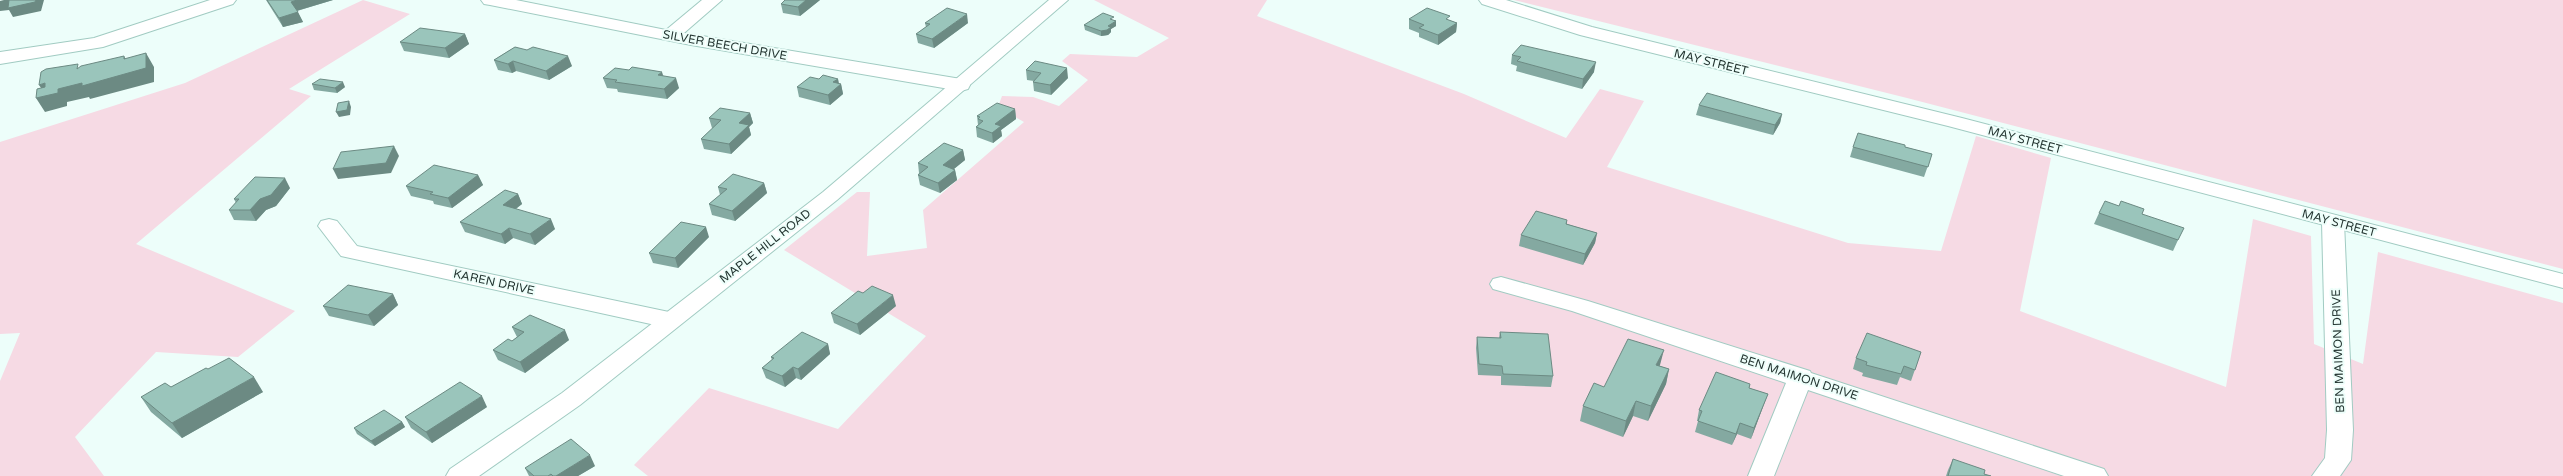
<svg xmlns="http://www.w3.org/2000/svg" width="2563" height="476" font-family="'Varela Round',sans-serif">
<style>
.green{fill:#f6dae4}
.lines{fill:none;stroke-linecap:round;stroke-linejoin:round}
.minor-casing{stroke:#a1cbc2;stroke-width:2}
.tertiary-casing{stroke:#a1cbc2;stroke-width:2}
.minor{fill:#fff;fill-rule:evenodd}
.tertiary{fill:#fff;fill-rule:evenodd}
.wall{fill:#84a9a1}
.shaded-wall{fill:#6c8a83}
.building{fill:#9ac5bb;stroke:#6c8a83}
.labels{text-anchor:middle;dominant-baseline:central;stroke-width:4;stroke-linejoin:round;paint-order:stroke}
.street-label{font-size:12px;fill:#253632;stroke:#edfefa}
</style>
<rect width="100%" height="100%" fill="#edfefa"/>
<!-- green -->
<g class="green">
<polygon points="363,0 410,14 289,89 311,96 136,244 295,311 238,357 156,352 75,437 104,476 0,476 0,381 20,333 0,334 0,142 185,83"/>
<polygon points="1094,0 1267,0 1257,16 1464,94 1566,138 1600,89 1644,101 1607,167 1848,243 1941,251 1976,136 2051,158 2020,311 2226,387 2253,219 2311,236 2314,344 2363,364 2378,252 2563,303 2563,476 648,476 634,465 709,388 838,429 926,336 784,250 857,192 870,192 867,256 927,248 923,210 1024,122 998,107 1002,96 1033,97 1059,106 1088,80 1062,61 1070,54 1137,57 1169,38"/>
<polygon points="1514,0 2563,0 2563,269 1907,98"/>
</g>
<g class="lines">
<!-- minor casing -->
<g class="minor-casing">
<g id="minor">
<polygon points="210,0 236,0 233,4 103,47 0,64 0,52 94,38"/>
<polygon points="481,0 516,0 666,30 702,0 722,0 684,33 961,79 968,81 970,85 968,89 961,91 691,45 490,5 484,4"/>
<polygon points="2333,215 2341,217 2344,222 2353,430 2351,460 2340,476 2312,476 2325,458 2327,430 2322,222 2325,217"/>
<polygon points="329,219 337,221 357,246 669,312 677,314 681,320 677,326 669,328 341,256 318,226 321,221"/>
<polygon points="1501,277 1588,301 1810,371 1811,373 2104,469 2108,476 2064,476 1808,390 1774,476 1748,476 1786,383 1572,311 1493,289 1490,284 1493,279"/>
</g>
</g>
<!-- tertiary casing -->
<g class="tertiary-casing">
<g id="tertiary">
<polygon points="1049,0 1068,0 837,200 580,405 479,476 446,476 450,469 562,393 823,192"/>
<polygon points="1479,0 1506,0 1592,27 1962,118 2563,274 2563,288 1948,126 1580,35 1482,4"/>
</g>
</g>
<!-- minor -->
<use href="#minor" class="minor"/>
<!-- tertiary -->
<use href="#tertiary" class="tertiary"/>
</g>
<!-- wall -->
<g class="wall">
<polygon points="266,0 333,0 297,11 303,22 283,27"/>
<polygon points="820,0 800,16 783,13 781,4"/>
<polygon points="1409,19 1449,20 1457,23 1456,32 1438,45 1419,37 1419,33 1409,29"/>
<polygon points="1114,20 1116,21 1116,26 1111,29 1111,32 1108,35 1101,36 1085,30 1084,25"/>
<polygon points="925,23 968,23 934,48 918,43 916,34 926,27"/>
<polygon points="465,34 469,44 449,58 404,51 400,42"/>
<polygon points="515,47 572,66 549,80 516,71 512,73 498,70 494,60"/>
<polygon points="1512,55 1594,72 1582,89 1516,71 1517,66 1511,64"/>
<polygon points="629,70 664,76 679,88 667,99 618,92 617,89 607,88 603,78"/>
<polygon points="1026,70 1068,78 1051,95 1034,91 1033,82 1034,81 1027,80"/>
<polygon points="819,79 838,79 839,84 841,84 843,94 830,105 799,97 797,87"/>
<polygon points="312,84 345,87 337,93 314,90"/>
<polygon points="1699,105 1782,114 1780,123 1773,135 1696,115"/>
<polygon points="1015,109 1016,119 1001,130 1002,136 993,143 977,137 976,127 978,125 977,116"/>
<polygon points="750,113 753,123 749,127 751,135 731,154 704,149 701,139 713,128 712,128 709,118"/>
<polygon points="1853,147 1905,147 1932,154 1924,177 1850,157"/>
<polygon points="963,150 965,160 954,169 955,170 957,180 940,193 920,185 918,175 919,173 918,163"/>
<polygon points="478,175 483,185 452,208 434,204 433,201 411,196 406,186"/>
<polygon points="764,183 767,193 735,221 712,215 709,204 720,195 718,187"/>
<polygon points="290,188 276,206 266,210 256,221 234,220 229,210 236,203 234,199"/>
<polygon points="518,194 522,204 516,209 555,229 535,245 513,238 505,244 465,232 460,222"/>
<polygon points="2099,213 2142,214 2178,240 2173,251 2094,224"/>
<polygon points="1567,220 1567,224 1597,233 1595,243 1583,265 1519,246 1521,235"/>
<polygon points="709,237 678,268 653,263 649,253"/>
<polygon points="393,294 398,305 374,326 329,316 323,306"/>
<polygon points="896,306 860,335 834,323 831,313"/>
<polygon points="512,327 569,340 525,373 498,360 493,350 512,341 517,337"/>
<polygon points="1500,332 1553,376 1551,387 1501,385 1501,376 1478,375 1476,348 1477,337 1499,338"/>
<polygon points="828,344 830,354 801,380 796,378 785,387 766,378 762,368 772,360 771,357"/>
<polygon points="1921,352 1911,381 1900,377 1897,385 1862,376 1863,373 1853,369 1856,358"/>
<polygon points="1660,366 1669,369 1666,384 1648,421 1633,416 1623,437 1580,421 1583,406 1604,387"/>
<polygon points="208,369 263,392 182,438 151,412 141,397 171,387"/>
<polygon points="1750,384 1749,388 1768,394 1764,404 1751,439 1737,434 1732,445 1695,432 1698,421 1697,421 1699,410"/>
<polygon points="487,407 432,443 411,428 405,417"/>
<polygon points="402,422 405,427 375,446 357,434 354,428"/>
<polygon points="1953,459 1984,474 1991,476 1946,476 1948,470"/>
<polygon points="595,466 578,476 529,476 525,468"/>
</g>
<!-- shaded-wall -->
<g class="shaded-wall">
<polygon points="4,0 44,0 41,11 13,17 9,10 0,11 0,1"/>
<polygon points="297,0 333,0 296,11 291,2"/>
<polygon points="806,0 820,0 800,16 798,7"/>
<polygon points="298,12 303,22 283,27 279,18"/>
<polygon points="967,14 968,23 934,48 932,39"/>
<polygon points="1116,21 1116,26 1111,29 1111,32 1108,35 1101,36 1101,31"/>
<polygon points="1457,23 1456,32 1438,45 1438,35"/>
<polygon points="465,34 469,44 449,58 445,48"/>
<polygon points="146,53 154,67 154,82 90,99 89,97 67,102 67,106 45,112 36,98 46,95 39,85 45,83 58,89 124,59 124,56 131,69"/>
<polygon points="568,56 572,66 549,80 546,71"/>
<polygon points="513,61 516,71 512,73 508,64"/>
<polygon points="1596,62 1594,72 1582,89 1583,79"/>
<polygon points="1067,68 1068,78 1051,95 1050,85"/>
<polygon points="662,72 665,81 658,75"/>
<polygon points="676,78 679,88 667,99 664,89"/>
<polygon points="838,79 839,86 841,84 843,94 830,105 828,95 833,82"/>
<polygon points="343,82 345,87 337,93 335,88"/>
<polygon points="349,101 351,107 350,115 339,117 336,112"/>
<polygon points="1015,109 1016,119 1001,130 1002,136 993,143 992,133 995,124"/>
<polygon points="750,113 753,123 749,127 751,135 731,154 729,144 739,123"/>
<polygon points="1782,114 1780,123 1773,135 1775,125"/>
<polygon points="394,146 399,156 391,173 338,179 333,169"/>
<polygon points="963,150 965,160 945,176 943,165"/>
<polygon points="955,170 957,180 940,193 938,183"/>
<polygon points="478,175 483,185 452,208 448,198"/>
<polygon points="285,178 290,188 276,206 266,210 256,221 250,210 260,199"/>
<polygon points="764,183 767,193 735,221 732,211"/>
<polygon points="518,194 522,204 507,215 503,205"/>
<polygon points="551,219 555,229 535,245 530,234"/>
<polygon points="706,227 709,237 678,268 675,258"/>
<polygon points="509,228 513,238 505,244 501,234"/>
<polygon points="1597,233 1595,243 1583,265 1585,254"/>
<polygon points="393,294 398,305 374,326 368,315"/>
<polygon points="893,295 896,306 860,335 857,324"/>
<polygon points="565,330 569,340 525,373 520,362"/>
<polygon points="828,344 830,354 801,380 798,369"/>
<polygon points="1664,350 1660,365 1653,380 1656,365"/>
<polygon points="793,367 796,378 785,387 782,376"/>
<polygon points="1669,369 1666,384 1648,421 1651,406"/>
<polygon points="254,377 263,392 182,438 172,423"/>
<polygon points="1768,394 1764,404 1751,439 1754,428"/>
<polygon points="482,396 487,407 432,443 426,432"/>
<polygon points="1636,401 1633,416 1623,437 1626,421"/>
<polygon points="402,422 405,427 375,446 371,441"/>
<polygon points="1740,423 1737,434 1732,445"/>
<polygon points="590,455 595,466 578,476 556,476"/>
</g>
<!-- building -->
<g class="building">
<polygon points="9,0 36,0 35,2 8,8"/>
<polygon points="267,0 297,0 291,2 298,12 279,18"/>
<polygon points="785,0 806,0 798,7 781,4"/>
<polygon points="947,8 967,14 932,39 916,34 930,24 925,23"/>
<polygon points="1427,8 1450,16 1446,19 1457,23 1438,35 1419,28 1424,25 1409,19"/>
<polygon points="1103,13 1114,17 1110,19 1116,21 1108,26 1111,27 1107,30 1101,31 1084,25"/>
<polygon points="420,28 465,34 445,48 400,42"/>
<polygon points="1521,45 1596,62 1583,79 1517,61 1521,57 1512,55"/>
<polygon points="515,47 527,50 533,47 568,56 546,71 513,61 508,64 494,60"/>
<polygon points="146,53 146,68 82,86 82,83 58,89 58,93 36,98 37,89 45,87 45,83 39,85 41,72 46,69 78,64 77,69 81,66 124,56 124,59"/>
<polygon points="1035,61 1067,68 1050,85 1033,82 1041,73 1026,70"/>
<polygon points="632,67 662,72 658,75 676,78 664,89 615,82 617,80 603,78 615,68 629,70"/>
<polygon points="823,75 838,79 833,82 841,84 828,95 797,87 810,77 819,79"/>
<polygon points="320,79 343,82 335,88 312,84"/>
<polygon points="1707,93 1782,114 1775,125 1699,105"/>
<polygon points="349,101 347,110 336,112 338,103"/>
<polygon points="997,103 1015,109 995,124 1001,126 992,133 976,127 983,121 978,119 980,117 977,116"/>
<polygon points="720,108 750,113 739,123 749,125 729,144 701,139 721,120 709,118"/>
<polygon points="1858,133 1905,145 1905,147 1932,154 1928,167 1853,147"/>
<polygon points="944,143 963,150 943,165 955,170 938,183 918,175 928,167 918,163"/>
<polygon points="394,146 386,163 333,169 341,152"/>
<polygon points="434,165 478,175 448,198 430,194 433,192 406,186"/>
<polygon points="733,174 764,183 732,211 709,204 727,189 718,187"/>
<polygon points="255,177 285,178 271,195 260,199 250,210 229,210 239,199 234,199"/>
<polygon points="505,190 518,194 503,205 551,219 530,234 509,228 501,234 460,222"/>
<polygon points="2105,201 2119,206 2121,201 2144,209 2142,214 2184,228 2178,240 2099,213"/>
<polygon points="1536,211 1567,220 1566,224 1597,233 1585,254 1521,235"/>
<polygon points="681,222 706,227 675,258 649,253"/>
<polygon points="348,285 393,294 368,315 323,306"/>
<polygon points="872,286 893,295 857,324 831,313 858,291 863,293"/>
<polygon points="530,315 565,330 520,362 493,350 508,339 512,341 524,332 512,327"/>
<polygon points="802,332 828,344 798,369 793,367 782,376 762,368 774,358 771,357"/>
<polygon points="1500,332 1548,334 1553,376 1503,374 1502,366 1479,364 1477,337 1501,338"/>
<polygon points="1867,333 1921,352 1915,370 1904,366 1901,374 1866,365 1867,362 1856,358"/>
<polygon points="1628,339 1664,350 1656,365 1669,369 1651,406 1636,401 1626,421 1583,406 1594,383 1604,387"/>
<polygon points="229,358 254,377 172,423 141,397 165,383 171,387 206,368 208,369"/>
<polygon points="1716,372 1750,384 1749,388 1768,394 1754,428 1740,423 1736,434 1698,421 1702,411 1699,410"/>
<polygon points="460,382 482,396 426,432 405,417"/>
<polygon points="384,410 402,422 371,441 354,428"/>
<polygon points="571,439 590,455 556,476 553,476 551,474 548,476 534,476 525,468"/>
<polygon points="1953,459 1985,470 1984,474 1991,476 1948,476"/>
</g>
<g class="labels">
<!-- street labels -->
<g class="street-label">
<text transform="translate(725 45) rotate(10)">SILVER BEECH DRIVE</text>
<text transform="translate(1711 62) rotate(14)">MAY STREET</text>
<text transform="translate(2025 140) rotate(15)">MAY STREET</text>
<text transform="translate(2339 223) rotate(15)">MAY STREET</text>
<text transform="translate(765 246) rotate(-38)">MAPLE HILL ROAD</text>
<text transform="translate(494 282) rotate(12)">KAREN DRIVE</text>
<text transform="translate(2338 351) rotate(-92)">BEN MAIMON DRIVE</text>
<text transform="translate(1799 377) rotate(18)">BEN MAIMON DRIVE</text>
</g>
</g>
</svg>
